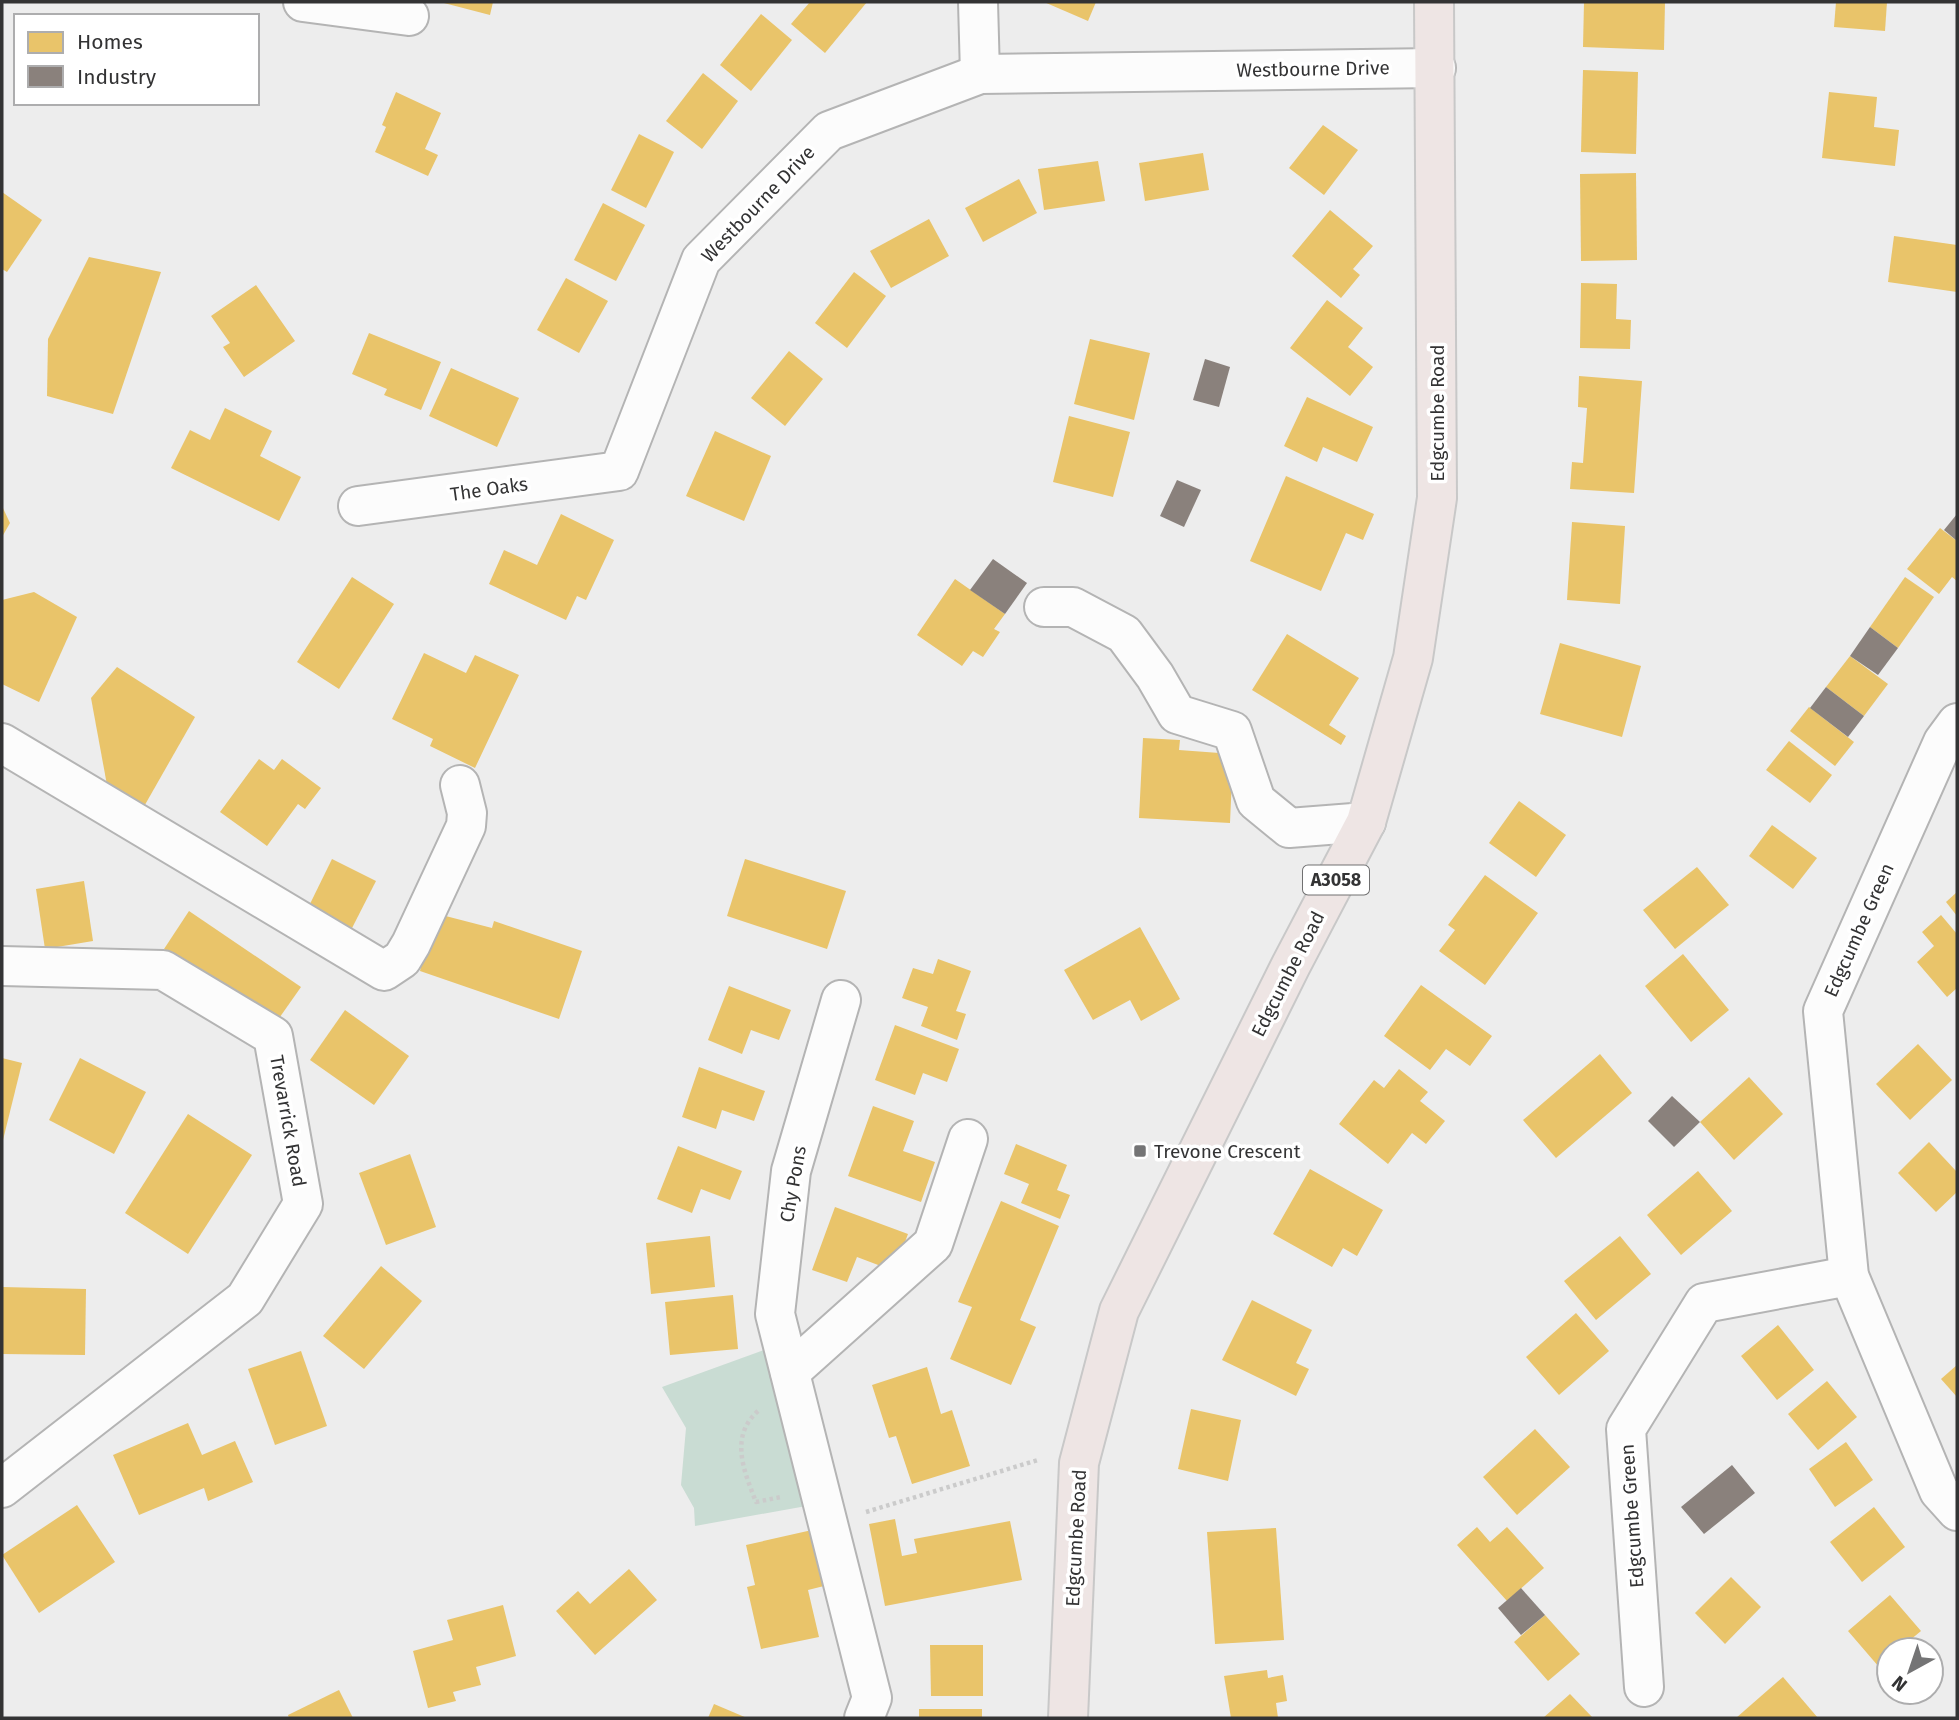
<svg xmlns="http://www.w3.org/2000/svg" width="1959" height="1720" font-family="'Fira Sans',sans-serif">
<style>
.green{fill:#c9dcd3}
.homes{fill:#e9c46a}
.industry{fill:#8a817c}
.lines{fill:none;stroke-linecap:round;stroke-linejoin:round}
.minor-casing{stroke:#b4b4b4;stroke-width:42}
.major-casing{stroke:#c8c8c8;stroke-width:42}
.path{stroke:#cbcbcb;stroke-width:4.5;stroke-dasharray:3.5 3.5;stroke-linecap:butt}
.minor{stroke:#fcfcfc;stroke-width:38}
.major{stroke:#eee5e4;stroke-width:38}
.poi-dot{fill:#747475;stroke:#fff;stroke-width:2.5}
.labels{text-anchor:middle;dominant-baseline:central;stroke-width:7;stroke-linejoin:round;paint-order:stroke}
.shield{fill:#fff;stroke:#707071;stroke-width:2}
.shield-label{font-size:18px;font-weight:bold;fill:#333334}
.street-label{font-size:19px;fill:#333334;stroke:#fff}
.poi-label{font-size:19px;fill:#333334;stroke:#fff;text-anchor:start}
</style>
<rect width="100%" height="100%" fill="#ededed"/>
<!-- green -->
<polygon class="green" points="783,1343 823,1503 695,1526 694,1508 681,1485 686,1428 662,1387"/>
<!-- homes -->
<g class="homes">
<polygon points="440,2 493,2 490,15"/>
<polygon points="810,2 867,2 825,53 791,24"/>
<polygon points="1044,2 1096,2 1088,21"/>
<polygon points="1584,2 1665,2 1664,50 1583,47"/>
<polygon points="1836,2 1887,2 1885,31 1834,27"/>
<polygon points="761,14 792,40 751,91 720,65"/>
<polygon points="1583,70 1638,72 1636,154 1581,152"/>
<polygon points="703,73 738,101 702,149 666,121"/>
<polygon points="396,92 441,113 425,149 438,155 428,176 375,152 386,127 382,125"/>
<polygon points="1829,92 1877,97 1874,127 1899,130 1895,166 1822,158"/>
<polygon points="1323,125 1358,150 1324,195 1289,168"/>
<polygon points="639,134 674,152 646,208 611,190"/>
<polygon points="1203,153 1209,190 1145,201 1139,163"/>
<polygon points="1098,161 1105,201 1044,210 1038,169"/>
<polygon points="1636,173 1637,260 1581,261 1580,174"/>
<polygon points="1019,179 1037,213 983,242 965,208"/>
<polygon points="2,192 42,220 7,272 2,269"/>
<polygon points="603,203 645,225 616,281 574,260"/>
<polygon points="1330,210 1373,246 1353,269 1360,275 1341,298 1292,256"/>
<polygon points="929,219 949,256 891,288 870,251"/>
<polygon points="1894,236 1957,245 1957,292 1888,282"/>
<polygon points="89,257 161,272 113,414 47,396 48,339"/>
<polygon points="854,272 886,296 847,348 815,323"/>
<polygon points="566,278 608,301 579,353 537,330"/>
<polygon points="1581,283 1617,284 1616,319 1631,320 1630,349 1580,348"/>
<polygon points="256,285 295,341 244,377 223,347 230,343 211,316"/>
<polygon points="1327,300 1363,328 1348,347 1373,367 1350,396 1290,348"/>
<polygon points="369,333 441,362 421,410 384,395 387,389 352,374"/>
<polygon points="1090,339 1150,353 1134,420 1074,404"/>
<polygon points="789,351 823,379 785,426 751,398"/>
<polygon points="451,368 519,398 497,447 429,416"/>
<polygon points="1579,376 1642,381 1634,493 1570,489 1572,462 1583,463 1587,408 1578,407"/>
<polygon points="1307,397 1373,427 1357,462 1323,447 1317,462 1284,446"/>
<polygon points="225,408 272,431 260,456 301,477 279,521 171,468 190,430 210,440"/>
<polygon points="1069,416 1130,432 1113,497 1053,482"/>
<polygon points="715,431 771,456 744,521 686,496"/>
<polygon points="1286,476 1374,514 1363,540 1346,533 1321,591 1250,561"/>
<polygon points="2,506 10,523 2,537"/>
<polygon points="561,514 614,540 586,600 577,596 566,620 489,584 504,550 537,565"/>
<polygon points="1572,522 1625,526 1620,604 1567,600"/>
<polygon points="1940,528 1957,541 1957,581 1952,577 1939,594 1907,569"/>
<polygon points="352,577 394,604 339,689 297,662"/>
<polygon points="1905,577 1934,597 1898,648 1870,627"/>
<polygon points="955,579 1005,614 994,629 1000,632 983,657 973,651 962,666 917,635"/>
<polygon points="34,592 77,617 39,702 2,684 2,600"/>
<polygon points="1287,634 1359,678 1329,725 1346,736 1341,745 1252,690"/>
<polygon points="1560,643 1641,666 1622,737 1540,714"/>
<polygon points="424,653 466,673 475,655 519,675 475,768 430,746 433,739 392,719"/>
<polygon points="1850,656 1888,684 1864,716 1826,687"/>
<polygon points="117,667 195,717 142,810 107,785 91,698"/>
<polygon points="1809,707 1854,742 1835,766 1790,731"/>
<polygon points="1143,738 1180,740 1179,750 1233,754 1230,823 1139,818"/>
<polygon points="1789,741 1832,775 1810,803 1766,770"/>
<polygon points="259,759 274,770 282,759 321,788 305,809 298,804 267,846 220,812"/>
<polygon points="1519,801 1566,835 1536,877 1489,843"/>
<polygon points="1772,825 1817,858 1793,889 1749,856"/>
<polygon points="332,859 376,881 350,932 307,910"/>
<polygon points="745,859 846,891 827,949 727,916"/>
<polygon points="1697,867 1729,905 1675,949 1643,910"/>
<polygon points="1485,875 1538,913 1485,985 1439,951 1455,930 1448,925"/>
<polygon points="84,881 93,941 45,949 36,889"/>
<polygon points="1957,892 1957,916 1946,902"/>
<polygon points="189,911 301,987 275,1024 164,949"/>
<polygon points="434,913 492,928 494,921 582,951 559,1019 420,971"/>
<polygon points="1941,915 1957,934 1957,988 1947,997 1917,962 1934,946 1922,932"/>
<polygon points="1140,927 1180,999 1141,1021 1130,1000 1093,1020 1064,970"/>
<polygon points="1683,954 1729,1010 1691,1042 1645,986"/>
<polygon points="938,959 971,971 956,1011 966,1014 957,1040 921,1026 928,1007 902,998 913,968 933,974"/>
<polygon points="1421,985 1492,1036 1470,1066 1446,1049 1430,1070 1384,1036"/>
<polygon points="729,986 791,1010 779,1040 751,1030 742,1054 708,1040"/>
<polygon points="345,1010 409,1056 374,1105 310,1060"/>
<polygon points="895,1025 959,1049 947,1082 923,1073 915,1095 875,1080"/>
<polygon points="1918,1044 1952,1080 1910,1120 1876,1084"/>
<polygon points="1600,1054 1632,1093 1556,1158 1523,1120"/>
<polygon points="2,1058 22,1063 3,1140 2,1140"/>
<polygon points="80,1058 146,1092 114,1154 49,1120"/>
<polygon points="699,1067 765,1091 754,1121 722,1110 716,1129 682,1117"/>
<polygon points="1399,1069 1428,1092 1420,1101 1445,1121 1426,1144 1412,1133 1388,1164 1339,1124 1374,1080 1384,1088"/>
<polygon points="1749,1077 1783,1114 1734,1160 1700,1122"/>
<polygon points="873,1106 914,1121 903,1151 935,1162 921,1202 848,1176"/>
<polygon points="188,1114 252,1155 188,1254 125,1213"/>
<polygon points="1929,1142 1957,1172 1957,1192 1936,1212 1898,1173"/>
<polygon points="1016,1144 1067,1165 1057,1190 1070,1195 1060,1219 1021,1203 1029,1184 1004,1174"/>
<polygon points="678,1146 742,1171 730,1200 701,1189 692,1213 657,1199"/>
<polygon points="410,1154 436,1227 386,1245 359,1173"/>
<polygon points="1310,1169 1383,1210 1357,1256 1343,1248 1332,1267 1273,1234"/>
<polygon points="1698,1171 1732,1211 1681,1255 1647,1215"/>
<polygon points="1001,1201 1059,1226 1020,1320 1036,1327 1011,1385 950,1359 972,1307 958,1302"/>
<polygon points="835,1207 908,1234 894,1271 857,1257 847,1282 812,1270"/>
<polygon points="710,1236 715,1287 651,1294 646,1243"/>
<polygon points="1620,1236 1651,1274 1596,1320 1564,1281"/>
<polygon points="381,1266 422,1301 364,1369 323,1336"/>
<polygon points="2,1287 86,1289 85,1355 2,1354"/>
<polygon points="733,1295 738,1349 670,1355 665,1302"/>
<polygon points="1252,1300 1312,1330 1296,1363 1309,1369 1296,1396 1222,1360"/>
<polygon points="1576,1313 1609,1351 1559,1395 1526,1357"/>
<polygon points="1778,1325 1814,1370 1777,1400 1741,1356"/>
<polygon points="301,1351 327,1426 275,1445 248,1369"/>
<polygon points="1957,1365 1957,1397 1941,1379"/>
<polygon points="927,1367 941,1414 952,1410 970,1466 912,1484 896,1436 889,1438 872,1385"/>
<polygon points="1827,1381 1857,1417 1818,1450 1788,1414"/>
<polygon points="1191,1409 1241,1420 1228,1481 1178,1469"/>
<polygon points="188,1423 202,1455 235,1441 253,1482 208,1501 204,1488 139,1515 113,1455"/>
<polygon points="1535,1429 1570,1467 1517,1515 1483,1477"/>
<polygon points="1846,1442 1873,1480 1835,1507 1809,1469"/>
<polygon points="77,1505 115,1562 39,1613 2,1555"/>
<polygon points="1874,1507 1905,1547 1862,1582 1830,1542"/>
<polygon points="895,1519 902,1556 917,1553 914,1539 1010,1521 1022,1580 885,1606 869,1524"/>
<polygon points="1477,1527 1490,1542 1507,1527 1544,1568 1507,1601 1457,1545"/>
<polygon points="1276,1528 1284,1640 1215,1644 1207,1532"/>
<polygon points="812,1530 824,1586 808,1590 819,1637 761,1649 747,1587 755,1585 746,1545"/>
<polygon points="629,1569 657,1600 595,1655 556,1611 578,1591 590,1604"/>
<polygon points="1731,1577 1761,1607 1725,1644 1695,1613"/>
<polygon points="1890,1595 1921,1631 1898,1650 1889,1650 1889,1658 1879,1667 1848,1631"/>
<polygon points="503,1605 516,1656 476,1667 481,1685 453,1692 456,1701 428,1708 413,1651 453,1640 447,1620"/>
<polygon points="1545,1615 1580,1654 1548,1681 1514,1642"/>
<polygon points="930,1645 983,1645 983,1696 931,1696"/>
<polygon points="1267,1670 1268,1678 1283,1675 1287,1701 1276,1703 1278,1718 1231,1718 1224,1676"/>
<polygon points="1783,1677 1818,1718 1736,1718"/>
<polygon points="339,1690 353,1718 289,1718 288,1715"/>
<polygon points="1570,1694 1593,1718 1543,1718"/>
<polygon points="714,1704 747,1718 708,1718"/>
<rect x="919" y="1709" width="63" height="9"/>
</g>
<!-- industry -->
<g class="industry">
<polygon points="1205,359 1230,367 1219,407 1193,400"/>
<polygon points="1177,480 1201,490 1184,527 1160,516"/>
<polygon points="1957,514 1957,541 1944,530"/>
<polygon points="993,559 1027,583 1005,614 970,590"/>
<polygon points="1870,627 1898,648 1878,675 1850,656"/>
<polygon points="1826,687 1864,716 1848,737 1810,708"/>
<polygon points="1672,1096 1700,1122 1674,1147 1648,1121"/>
<polygon points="1732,1465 1755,1493 1704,1534 1681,1507"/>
<polygon points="1521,1588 1545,1615 1521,1635 1498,1608"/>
</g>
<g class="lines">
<!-- minor casing -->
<g class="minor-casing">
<g id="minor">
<polyline points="303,2 409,16"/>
<polyline points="978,2 980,74"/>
<polyline points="358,506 619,471 701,260 829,131 980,74 1436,68"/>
<polyline points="1044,607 1073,607 1124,634 1155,676 1177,714 1232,731 1256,801 1289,828 1366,822"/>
<polyline points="1957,723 1943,742 1823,1011 1849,1276 1939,1491 1957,1511"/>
<polyline points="2,743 384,971 402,959 411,944 466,826 467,813 460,785"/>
<polyline points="2,966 163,970 273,1036 303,1204 245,1299 2,1488"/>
<polyline points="841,1000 791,1171 775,1314 872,1698 864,1718"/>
<polyline points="790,1372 933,1244 968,1139"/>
<polyline points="1644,1687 1626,1429 1704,1303 1849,1276"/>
</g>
</g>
<!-- major casing -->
<g class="major-casing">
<polyline id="major" points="1068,1718 1079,1463 1119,1311 1291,965 1366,822 1413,658 1437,498 1434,2"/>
</g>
<!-- path -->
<g class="path">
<path d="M 758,1411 C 729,1437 744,1471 756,1502 L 781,1497"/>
<polyline points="866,1512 1038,1460"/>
</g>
<!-- minor -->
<use href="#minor" class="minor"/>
<!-- major -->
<use href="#major" class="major"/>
</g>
<!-- markers -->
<rect class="poi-dot" x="1133" y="1144" width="14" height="14" rx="3.5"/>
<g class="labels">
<!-- shield labels -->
<rect class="shield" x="1303" y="865.5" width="66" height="29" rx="5"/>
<g class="shield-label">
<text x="1336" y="880">A3058</text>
</g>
<!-- street labels -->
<g class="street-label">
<text transform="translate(1313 69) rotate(-1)">Westbourne Drive</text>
<text transform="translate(758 204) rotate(-46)">Westbourne Drive</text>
<text transform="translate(1437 413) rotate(-90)">Edgcumbe Road</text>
<text transform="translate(489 489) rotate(-8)">The Oaks</text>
<text transform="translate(1859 930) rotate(-66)">Edgcumbe Green</text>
<text transform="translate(1288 974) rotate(-63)">Edgcumbe Road</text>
<text transform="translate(288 1121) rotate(80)">Trevarrick Road</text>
<text transform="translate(793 1184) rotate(-80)">Chy Pons</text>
<text transform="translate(1632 1516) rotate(-94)">Edgcumbe Green</text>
<text transform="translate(1076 1538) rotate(-87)">Edgcumbe Road</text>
</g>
<!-- poi labels -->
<g class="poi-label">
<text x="1154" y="1151">Trevone Crescent</text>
</g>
</g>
<!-- border -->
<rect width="1959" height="1720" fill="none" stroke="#333334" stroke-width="7"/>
<!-- legend -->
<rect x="14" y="14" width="245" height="91" fill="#ffffff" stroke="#adadae" stroke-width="2"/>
<rect x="28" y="32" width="35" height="21" fill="#e9c46a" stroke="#adadae" stroke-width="2"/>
<text x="77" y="49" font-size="21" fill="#333334">Homes</text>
<rect x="28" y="66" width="35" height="21" fill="#8a817c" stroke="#adadae" stroke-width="2"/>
<text x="77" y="84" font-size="21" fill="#333334">Industry</text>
<!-- north arrow -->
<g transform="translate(1910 1671) rotate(220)"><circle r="33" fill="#ffffff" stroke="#adadae" stroke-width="2"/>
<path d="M0-5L12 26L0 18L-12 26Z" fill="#747475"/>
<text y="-10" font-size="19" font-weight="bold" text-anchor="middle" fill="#333334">N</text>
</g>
</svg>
